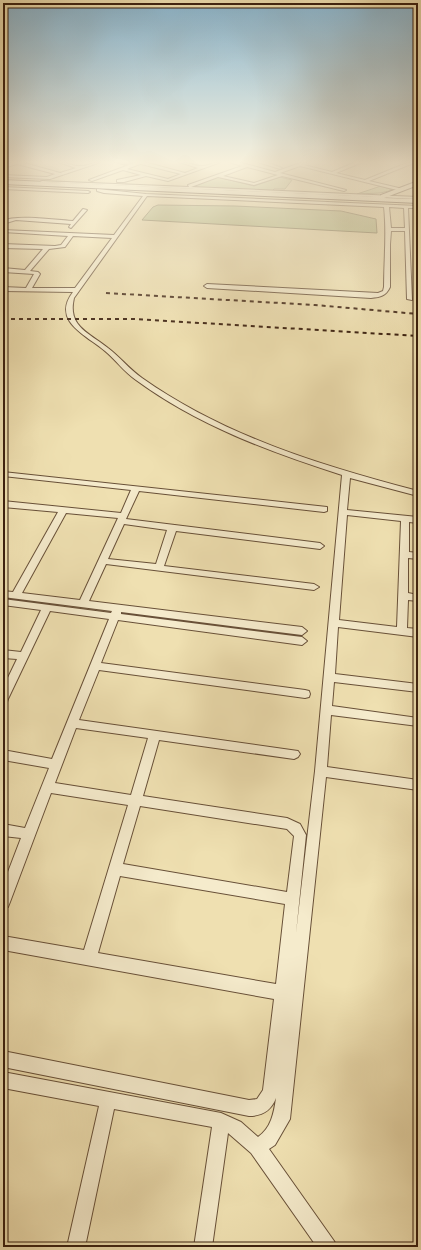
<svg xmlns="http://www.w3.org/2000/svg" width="421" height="1250" font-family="Alegreya,serif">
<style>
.green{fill:#b9c28c;stroke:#7a714e}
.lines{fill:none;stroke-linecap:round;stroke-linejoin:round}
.minor-casing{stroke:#685038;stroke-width:2}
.secondary-casing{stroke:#3b200f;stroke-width:2}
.minor{fill:#f5ebcc;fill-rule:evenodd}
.secondary{fill:#f5ebcc;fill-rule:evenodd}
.rail{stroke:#3b200f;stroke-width:2;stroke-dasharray:4 4;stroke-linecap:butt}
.wall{fill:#bc8373;stroke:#3b200f}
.shaded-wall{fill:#996a5e;stroke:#3b200f}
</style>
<rect width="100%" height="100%" fill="#efe0b1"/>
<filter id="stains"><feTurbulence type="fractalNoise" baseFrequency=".005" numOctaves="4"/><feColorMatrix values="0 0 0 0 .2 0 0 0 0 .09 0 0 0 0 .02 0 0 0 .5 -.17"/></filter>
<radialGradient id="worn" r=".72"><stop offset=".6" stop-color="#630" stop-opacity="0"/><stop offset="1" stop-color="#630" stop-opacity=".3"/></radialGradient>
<!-- green -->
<g class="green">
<polygon points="218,177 254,186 280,177 292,180 285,189 274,189 272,191 190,187"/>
<polygon points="381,186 393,190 380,193 357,194"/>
<polygon points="158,205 235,206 341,211 376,219 377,233 142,220 153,207"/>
</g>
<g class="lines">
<!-- minor casing -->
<g class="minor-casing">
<g id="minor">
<path d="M 13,162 L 21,162 L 60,173 L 76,168 L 58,162 C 66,162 74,167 81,166 C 88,166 93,162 101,162 L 50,179 L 3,177 L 3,175 L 47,177 L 55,174 L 17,164 L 3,168 L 3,166 Z"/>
<path d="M 137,162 L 144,162 L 185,173 L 198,168 L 179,162 C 187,162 194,166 202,166 C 208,166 214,162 221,162 L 168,181 L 146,176 L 124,182 L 117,182 L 117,180 L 141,175 L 123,170 L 92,181 L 89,180 ZM 140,164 L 141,164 L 181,174 L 168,179 L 127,169 Z"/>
<path d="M 229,162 L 238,162 L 275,172 L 303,162 L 307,163 L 304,165 L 332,172 L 356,162 L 363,162 L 336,173 L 365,180 L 409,162 L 416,162 L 369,181 L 403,189 L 401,191 L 300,166 L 280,173 L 346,190 L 344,191 L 282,176 L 254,185 L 218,177 L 191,187 L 418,197 L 418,199 L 40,182 L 42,181 L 189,187 L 188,185 L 242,166 ZM 247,167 L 274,174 L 278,175 L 254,183 L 223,176 Z"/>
<polygon points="258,162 266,162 282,168 280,169"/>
<polygon points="3,187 88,191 90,192 88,193 3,189"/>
<path d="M 97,189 L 146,194 L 418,206 L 418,208 L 408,208 L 412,300 L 407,299 L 405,231 L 391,231 L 390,244 L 390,287 C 386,296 380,297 371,298 L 207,288 L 204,286 L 207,284 L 378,293 L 383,291 L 384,287 C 384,260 387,233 384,207 L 147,196 L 74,298 C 67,327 90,333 108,348 C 120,357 129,369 142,378 C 224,436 322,466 418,491 L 418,496 L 350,478 L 347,510 L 418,517 L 418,523 L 409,522 L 409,552 L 418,553 L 418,559 L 408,558 L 408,593 L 418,595 L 418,601 L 408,600 L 407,628 L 418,629 L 418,637 L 338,627 L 335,674 L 418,684 L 418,692 L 334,682 L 332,706 L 418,718 L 418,726 L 331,715 L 327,767 L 418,780 L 418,790 L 326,777 L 290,1119 L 275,1145 L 269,1149 L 334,1241 L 337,1247 L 317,1247 L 251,1153 L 228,1133 L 212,1247 L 194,1247 L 212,1127 L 114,1109 L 85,1247 L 67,1247 L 99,1106 L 3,1088 L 3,1072 L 221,1113 L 241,1122 L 258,1137 C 271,1128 274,1113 276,1098 C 271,1111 262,1116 249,1116 L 3,1067 L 3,1051 L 249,1100 L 257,1099 L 263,1090 L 274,999 L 3,950 L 3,936 L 84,950 L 128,805 L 51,793 L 10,902 L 8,907 L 3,908 L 3,885 L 21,838 L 3,836 L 3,824 L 25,828 L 49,768 L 3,760 L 3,750 L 52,759 L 109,619 L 50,611 L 8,699 L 7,702 L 3,703 L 3,688 L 17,659 L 3,658 L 3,650 L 21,652 L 41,610 L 3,605 L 3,599 L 111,613 L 112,611 L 3,597 L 3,591 L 13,592 L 58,512 L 3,507 L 3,501 L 121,513 L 131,490 L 3,476 L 3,472 L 327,507 L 327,511 L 324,512 L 139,491 L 126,519 L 320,543 L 324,546 L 320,549 L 176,531 L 164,566 L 314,584 L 319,587 L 314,590 L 106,564 L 89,601 L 302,627 L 307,631 L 302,635 L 121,612 L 121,614 L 302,637 L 307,641 L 302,645 L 118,620 L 101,663 L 305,690 L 309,691 L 310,694 L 309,697 L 305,698 L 99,670 L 79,720 L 298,751 L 300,754 L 298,757 L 294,759 L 159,740 L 143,796 L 287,818 L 300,824 L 306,835 L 296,933 L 315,771 L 342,475 C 270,452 197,425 136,380 C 124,372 116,360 105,351 C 86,335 51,321 73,292 L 3,291 L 3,287 L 26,288 L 34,274 L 3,272 L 3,268 L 25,270 L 43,249 L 3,248 L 3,244 L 55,246 L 61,245 L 68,236 L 3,232 L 3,230 L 114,235 L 143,196 L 104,193 L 97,191 ZM 389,207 L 404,208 L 405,228 L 391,228 ZM 73,236 L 112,238 L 75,288 L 32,288 L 40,274 L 38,272 L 30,271 L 49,249 L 65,247 ZM 66,513 L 118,518 L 80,600 L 22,593 ZM 347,515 L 401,521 L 397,627 L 339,620 ZM 124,524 L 167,530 L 156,564 L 108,559 ZM 76,728 L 148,738 L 131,795 L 55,783 ZM 140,806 L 287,829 L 294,836 L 287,892 L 123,864 ZM 120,876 L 285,904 L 276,984 L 98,953 Z"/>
<path d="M 83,209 L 87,210 L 71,228 L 69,227 L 71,224 L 16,220 L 3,224 L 3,221 C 15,214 58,220 73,221 Z"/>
</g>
</g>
<!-- secondary casing -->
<g class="secondary-casing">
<polygon id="secondary" points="3,180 381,197 381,195 418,181 418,185 384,198 418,199 418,203 3,184"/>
</g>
<!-- minor -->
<use href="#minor" class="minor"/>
<!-- secondary -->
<use href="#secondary" class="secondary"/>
<!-- rail -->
<g class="rail">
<polyline points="106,293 315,305 418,314"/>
<polyline points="3,319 134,319 418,336"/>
</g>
</g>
<!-- wall -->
<polygon class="wall" points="114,162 133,162 124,165"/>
<!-- shaded-wall -->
<polygon class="shaded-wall" points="125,162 133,162 124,165"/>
<!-- sky -->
<linearGradient id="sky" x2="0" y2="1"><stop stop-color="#89b7d2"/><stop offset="0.48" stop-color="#f8f1dc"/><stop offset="1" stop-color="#f8f1dc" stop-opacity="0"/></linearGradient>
<rect width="421" height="338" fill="url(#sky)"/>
<!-- margin -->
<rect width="421" height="1250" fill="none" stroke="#efe0b1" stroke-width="16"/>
<rect x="4" y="4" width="413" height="1242" fill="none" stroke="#3b200f" stroke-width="2"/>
<rect x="8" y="8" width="405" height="1234" fill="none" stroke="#3b200f"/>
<rect width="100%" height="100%" filter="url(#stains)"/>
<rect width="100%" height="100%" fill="url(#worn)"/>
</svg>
